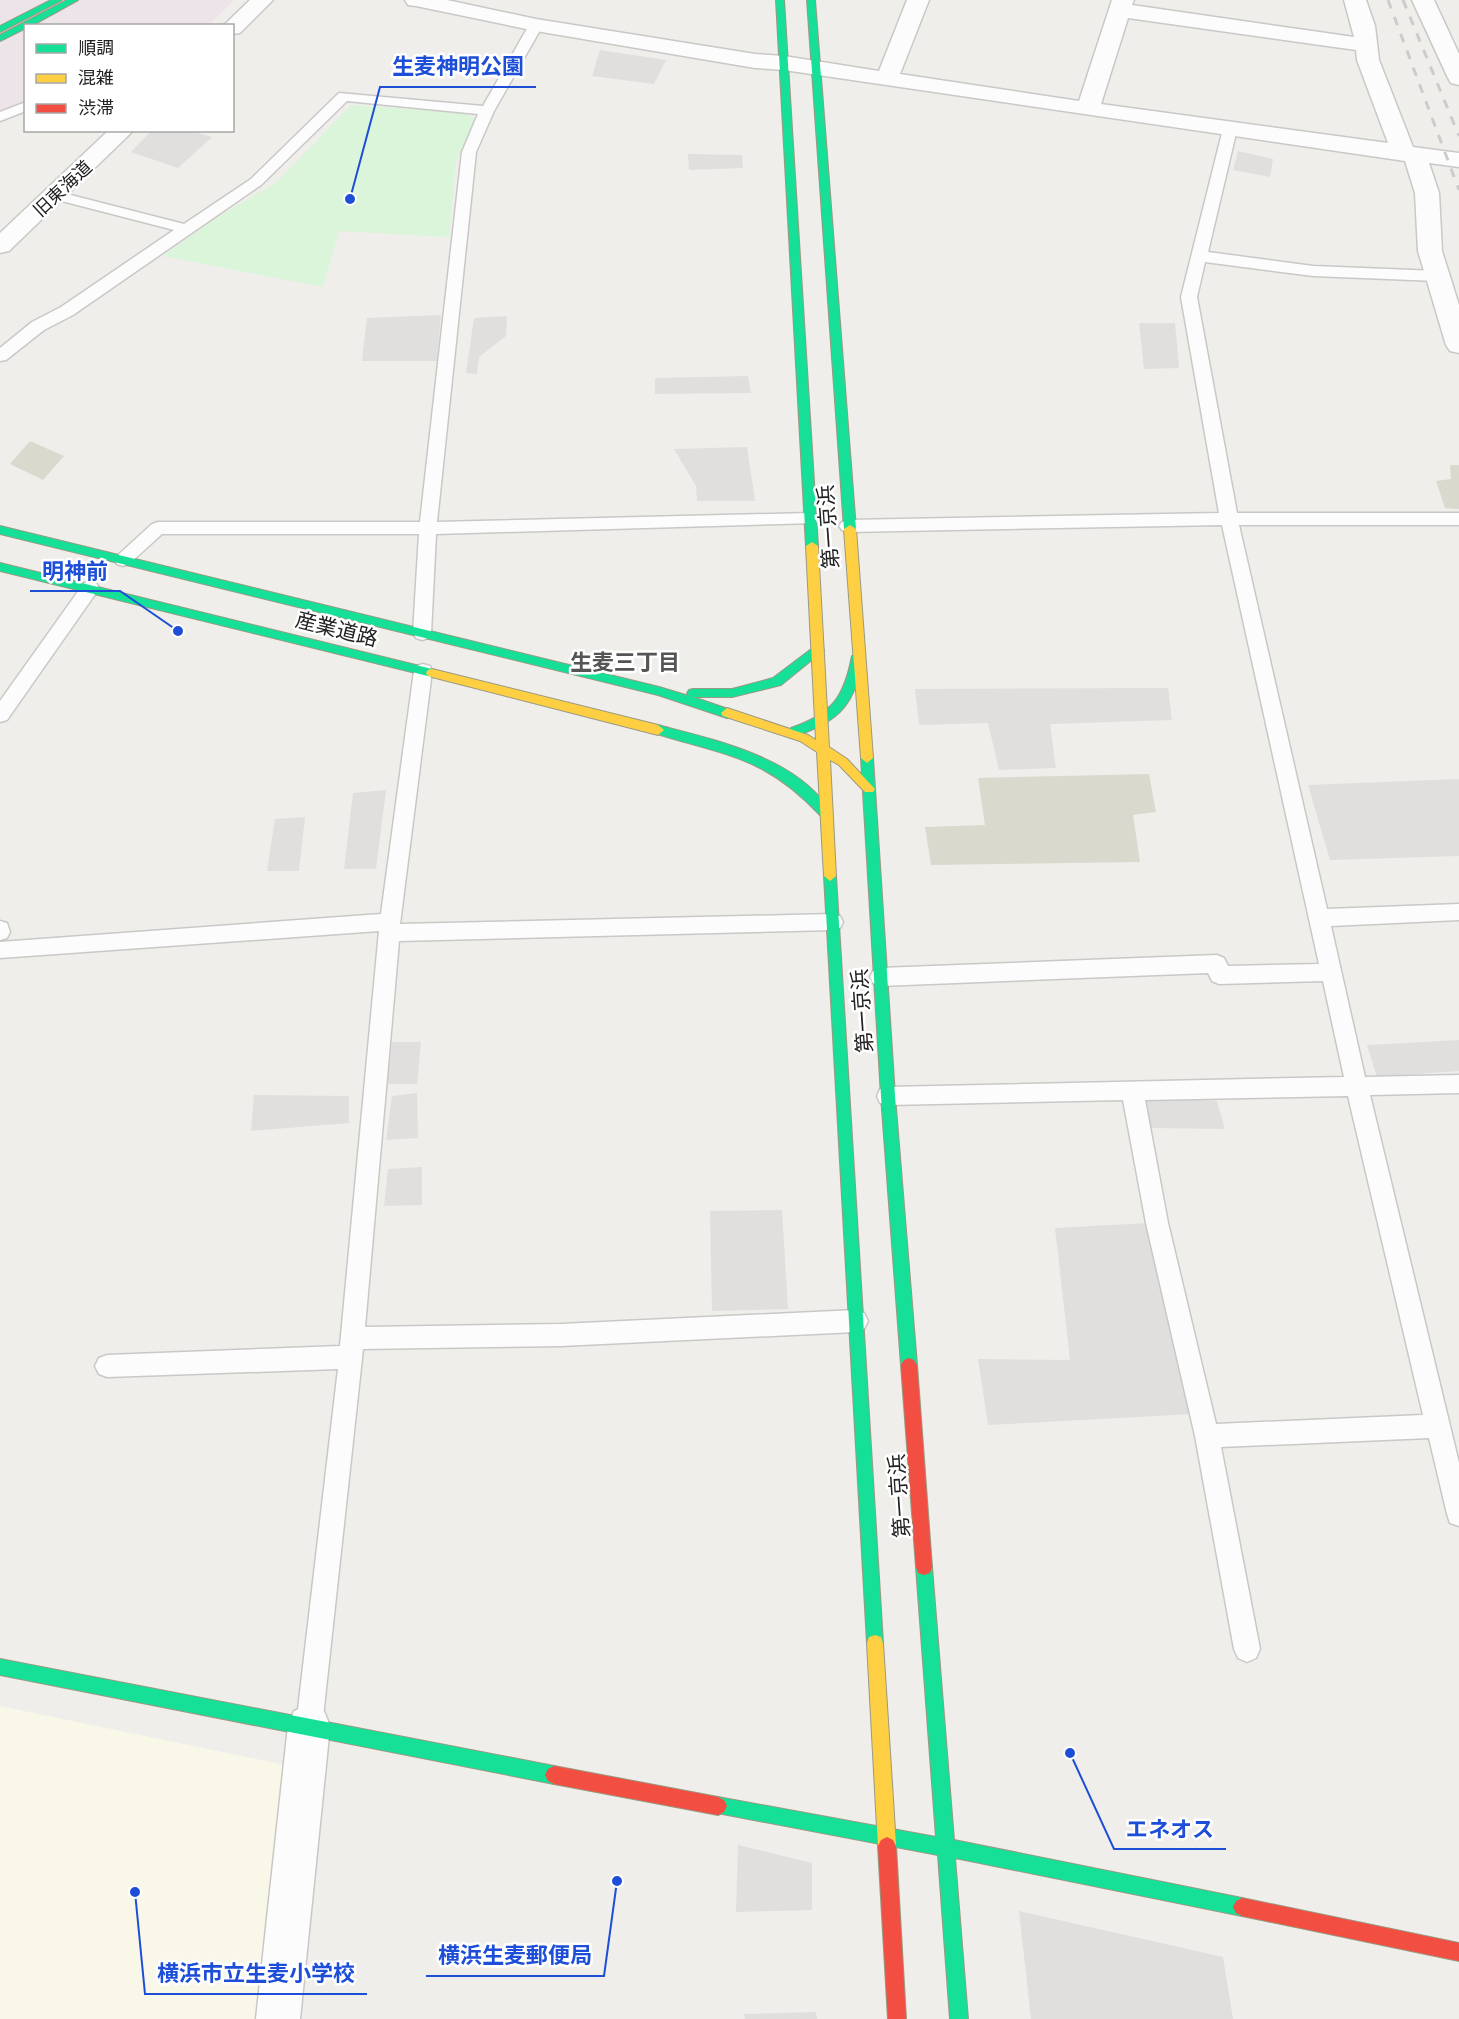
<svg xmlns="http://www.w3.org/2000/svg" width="1459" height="2019" font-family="Barlow,'Noto Sans JP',sans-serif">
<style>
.industrial{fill:#ede4e9}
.education{fill:#f8f7e8}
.construction{fill:#d9d9cd}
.park{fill:#daf5da}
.parking{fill:#e0dfde}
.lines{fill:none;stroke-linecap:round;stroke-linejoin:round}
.lane-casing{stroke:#c9c8c7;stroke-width:3}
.street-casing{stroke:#c9c8c7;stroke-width:3}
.fast-casing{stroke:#999a82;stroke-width:2}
.slow-casing{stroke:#999a82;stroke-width:2}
.jam-casing{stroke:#999a82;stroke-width:2}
.lane{fill:#fdfcfc;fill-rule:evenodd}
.street{fill:#fdfcfc;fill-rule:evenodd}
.fast{fill:#16e098;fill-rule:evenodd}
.slow{fill:#ffcf43;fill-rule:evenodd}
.jam{fill:#f24e42;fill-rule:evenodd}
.rail{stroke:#ccc;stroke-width:3;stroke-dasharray:9 9;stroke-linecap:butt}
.labels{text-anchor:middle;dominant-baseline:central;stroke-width:5;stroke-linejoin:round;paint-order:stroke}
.far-street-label{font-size:18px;fill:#222;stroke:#fff}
.street-label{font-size:21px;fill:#222;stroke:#fff}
.neighbourhood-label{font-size:22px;font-weight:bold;fill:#555;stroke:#fff}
.leader{fill:none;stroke:#1d4ed8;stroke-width:2}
.callout-dot{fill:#1d4ed8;stroke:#fff;stroke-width:2}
.callout-label{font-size:22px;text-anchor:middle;font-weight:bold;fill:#1d4ed8;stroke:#fff;stroke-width:5;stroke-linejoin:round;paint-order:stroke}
</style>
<rect width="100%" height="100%" fill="#f0eeeb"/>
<!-- industrial -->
<polygon class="industrial" points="0,0 234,0 209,25 26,26 25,101 0,112"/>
<!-- education -->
<polygon class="education" points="0,1706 285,1765 255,2019 0,2019"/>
<!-- construction -->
<g class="construction">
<polygon points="30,441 64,456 43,480 10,464"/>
<polygon points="1450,465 1459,465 1459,509 1445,508 1436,481 1451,479"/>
<polygon points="1149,774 1156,812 1133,815 1140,862 931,865 925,827 985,825 978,778"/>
</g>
<!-- park -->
<polygon class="park" points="351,105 459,112 476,118 456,163 449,237 339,231 323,287 163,256 219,216 277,182"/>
<!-- parking -->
<g class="parking">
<polygon points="600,50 666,60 654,84 592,76"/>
<polygon points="152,130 191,131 212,137 178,168 131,152"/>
<polygon points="1238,151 1273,159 1270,177 1233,170"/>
<polygon points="688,154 742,155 743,168 689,170"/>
<polygon points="441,315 437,361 362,361 367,318"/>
<polygon points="507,316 506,336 479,357 477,374 466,373 474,318"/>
<polygon points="1139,323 1175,323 1179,368 1144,369"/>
<polygon points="748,376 751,393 655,394 655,378"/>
<polygon points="747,447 755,501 697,501 696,486 674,449"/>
<polygon points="1168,688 1172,720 1050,724 1056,768 999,770 988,723 919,725 915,689"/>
<polygon points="1459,779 1459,856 1330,860 1308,785"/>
<polygon points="386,790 376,869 344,869 353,793"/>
<polygon points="305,817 299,871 267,871 275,819"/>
<polygon points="1459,1040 1459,1071 1377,1077 1367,1045"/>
<polygon points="392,1042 421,1042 417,1084 387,1084"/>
<polygon points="417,1093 418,1138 386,1140 392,1096"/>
<polygon points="254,1095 349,1096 349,1123 251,1131"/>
<polygon points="1144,1097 1217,1101 1225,1129 1151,1128"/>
<polygon points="422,1167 422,1205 384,1206 388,1169"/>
<polygon points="782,1210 788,1309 712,1311 710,1211"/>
<polygon points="1149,1223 1193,1414 988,1425 978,1359 1070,1360 1055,1228"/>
<polygon points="738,1845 812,1863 812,1910 736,1912"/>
<polygon points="1019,1911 1223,1957 1233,2019 1031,2019"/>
<polygon points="816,2012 817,2019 745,2019 744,2014"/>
</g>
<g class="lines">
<!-- lane casing -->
<g class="lane-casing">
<g id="lane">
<polygon points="536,21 543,25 494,111 476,152 437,522 810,513 816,515 819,519 816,523 436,534 431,633 428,638 422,640 416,638 413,633 419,534 162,534 129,564 123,566 117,564 114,560 117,556 152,524 158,522 420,522 462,152 478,114 347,101 261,185 73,315 44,330 6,360 0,361 0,348 32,322 61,307 174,230 50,198 48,195 50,192 55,191 184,224 251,179 339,93 483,106 529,25"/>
<polygon points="26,102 26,111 0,121 0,112"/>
<path d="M 1230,125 L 1237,129 L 1208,252 L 1313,266 L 1437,271 L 1445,276 L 1437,281 L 1313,276 L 1205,262 L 1197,297 L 1237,513 L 1459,513 L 1459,525 L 1239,525 L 1327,909 L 1459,904 L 1459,920 L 1331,926 L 1365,1077 L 1459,1075 L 1459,1093 L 1370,1095 L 1459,1463 L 1459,1526 L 1450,1523 L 1447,1514 L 1429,1438 L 1221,1447 L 1260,1649 L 1256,1658 L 1247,1662 L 1238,1658 L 1234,1649 L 1195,1436 L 1146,1223 L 1123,1100 L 888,1105 L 880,1103 L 877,1096 L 880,1089 L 888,1087 L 1344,1077 L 1323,981 L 1219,984 L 1212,981 L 1208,973 L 880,986 L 873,983 L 870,977 L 873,971 L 880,968 L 1217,955 L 1224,958 L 1228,966 L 1319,964 L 1222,525 L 848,532 L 842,530 L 839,526 L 842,522 L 848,520 L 1219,513 L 1181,297 L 1223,129 ZM 1348,1096 L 1423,1415 L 1216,1424 L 1168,1223 L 1145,1100 Z"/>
<polygon points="90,582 96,583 99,588 96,593 7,720 0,722 0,701 84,583"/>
<polygon points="423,664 430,666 432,671 400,924 833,914 840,916 843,922 840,928 833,930 399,941 365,1327 561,1324 856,1310 864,1313 868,1321 864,1329 856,1332 561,1346 363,1349 322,1726 318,1735 309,1739 300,1735 296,1726 338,1369 107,1377 99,1374 95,1366 99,1358 107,1355 340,1346 379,931 0,958 0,942 381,914 414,671 416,666"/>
<polygon points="0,921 7,923 10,932 7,938 0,940"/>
</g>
</g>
<!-- street casing -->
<g class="street-casing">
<g id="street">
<polygon points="250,0 273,0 240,33 232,34 232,26 223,26"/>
<path d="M 405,0 L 447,0 L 536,19 L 755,54 L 784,56 L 879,71 L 907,0 L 929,0 L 900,74 L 1079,101 L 1112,0 L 1134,0 L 1132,5 L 1354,37 L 1344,0 L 1366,0 L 1375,26 L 1379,60 L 1413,147 L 1459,153 L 1459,167 L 1429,163 L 1439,193 L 1442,251 L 1459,305 L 1459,353 L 1450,351 L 1446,345 L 1418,251 L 1415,193 L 1405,161 L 784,70 L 755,68 L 536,31 L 416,6 L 408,5 ZM 1128,18 L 1356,50 L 1357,60 L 1388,143 L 1101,104 Z"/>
<polygon points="1412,0 1434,0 1459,54 1459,85 1451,83 1448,78"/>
<polygon points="109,130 134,130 9,251 0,253 0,233"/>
<polygon points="309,1705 324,1711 330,1726 300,2019 256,2019 288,1726 294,1711"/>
</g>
</g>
<!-- fast casing -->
<g class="fast-casing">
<g id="fast">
<polygon points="51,0 62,0 0,32 0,26"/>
<polygon points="67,0 78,0 31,26 26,26 26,28 0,41 0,35"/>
<polygon points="776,0 784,0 818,546 812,550 806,546"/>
<polygon points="807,0 815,0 856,529 850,533 844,529"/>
<polygon points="0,526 659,687 689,696 687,693 689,690 693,689 732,689 773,678 814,647 822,647 824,650 781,685 732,697 693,697 731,710 733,713 727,718 658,695 0,534"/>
<polygon points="0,563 432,669 438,673 432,677 0,571"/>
<path d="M 858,652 L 864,656 C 855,703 841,721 795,736 L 791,734 L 789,731 L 791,728 C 832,714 844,698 852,656 Z"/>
<path d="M 658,725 C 715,740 799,758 831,813 L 829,816 L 821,816 C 765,756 727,756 654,733 L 652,730 Z"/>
<polygon points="867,753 873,758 895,1096 917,1365 914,1370 909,1372 904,1370 901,1365 881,1096 861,758"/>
<polygon points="830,871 836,876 883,1643 881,1649 875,1651 869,1649 867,1643 824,876"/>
<polygon points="924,1559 930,1561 932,1567 954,1840 1242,1898 1248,1901 1251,1907 1248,1913 1242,1916 955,1858 968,2019 950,2019 938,1855 712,1812 709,1806 712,1800 718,1797 936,1837 916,1567 918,1561"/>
<polygon points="0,1659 554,1766 560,1769 563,1775 560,1781 554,1784 0,1675"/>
</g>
</g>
<!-- slow casing -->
<g class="slow-casing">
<g id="slow">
<polygon points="850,525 856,529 873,758 867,763 861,758 844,529"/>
<polygon points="812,542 818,546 829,747 847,759 875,789 873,792 865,792 839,765 830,760 836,876 830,881 824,876 817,752 800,741 723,716 721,713 727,708 808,735 816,740 806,546"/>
<polygon points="432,669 658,725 664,730 658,735 428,676 426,673 428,670"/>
<polygon points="875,1635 881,1637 883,1643 896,1846 893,1852 887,1855 881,1852 878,1846 867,1643 869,1637"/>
</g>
</g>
<!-- jam casing -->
<g class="jam-casing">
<g id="jam">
<polygon points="909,1358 914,1360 917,1365 932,1567 930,1573 924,1575 918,1573 916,1567 901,1365 904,1360"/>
<polygon points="554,1766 718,1797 724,1800 727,1806 724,1812 718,1815 554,1784 548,1781 545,1775 548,1769"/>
<polygon points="887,1837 893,1840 896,1846 906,2019 888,2019 878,1846 881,1840"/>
<polygon points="1242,1898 1459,1943 1459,1961 1242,1916 1236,1913 1233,1907 1236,1901"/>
</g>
</g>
<!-- lane -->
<use href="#lane" class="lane"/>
<!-- street -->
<use href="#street" class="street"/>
<!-- fast -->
<use href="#fast" class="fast"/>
<!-- slow -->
<use href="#slow" class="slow"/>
<!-- jam -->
<use href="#jam" class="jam"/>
<!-- rail -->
<g class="rail">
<polyline points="1388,0 1459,190"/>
<polyline points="1403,0 1459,136"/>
</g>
</g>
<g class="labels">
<!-- far-street labels -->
<g class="far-street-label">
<text transform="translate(62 188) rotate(-43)">旧東海道</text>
</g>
<!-- street labels -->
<g class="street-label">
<text transform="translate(827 527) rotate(-94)">第一京浜</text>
<text transform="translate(337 628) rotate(14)">産業道路</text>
<text transform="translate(861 1011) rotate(-94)">第一京浜</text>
<text transform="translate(898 1496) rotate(-94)">第一京浜</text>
</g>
<!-- neighbourhood labels -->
<g class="neighbourhood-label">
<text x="625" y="661">生麦三丁目</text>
</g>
</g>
<!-- callouts -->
<path class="leader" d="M350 199L380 87H536M178 631L120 591H30M1070 1753L1114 1849H1226M617 1881L604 1976H426M135 1892L145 1994H367"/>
<g class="callout-dot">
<circle cx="350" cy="199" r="6"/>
<circle cx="178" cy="631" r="6"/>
<circle cx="1070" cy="1753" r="6"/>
<circle cx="617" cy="1881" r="6"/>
<circle cx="135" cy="1892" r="6"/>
</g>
<g class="callout-label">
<text x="458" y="74">生麦神明公園</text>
<text x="75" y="579">明神前</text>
<text x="1170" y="1837">エネオス</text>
<text x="515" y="1963">横浜生麦郵便局</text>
<text x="256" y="1981">横浜市立生麦小学校</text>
</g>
<!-- legend -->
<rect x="24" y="24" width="210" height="108" fill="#ffffff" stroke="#a7a7a7" stroke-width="1.5"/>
<rect x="36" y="44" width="30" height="9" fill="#16e098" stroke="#a7a7a7" stroke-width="1.5"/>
<text x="78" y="54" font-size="18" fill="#222222">順調</text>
<rect x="36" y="74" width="30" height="9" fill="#ffcf43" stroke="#a7a7a7" stroke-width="1.5"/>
<text x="78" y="84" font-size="18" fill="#222222">混雑</text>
<rect x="36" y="104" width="30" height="9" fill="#f24e42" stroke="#a7a7a7" stroke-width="1.5"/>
<text x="78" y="114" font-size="18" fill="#222222">渋滞</text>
</svg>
